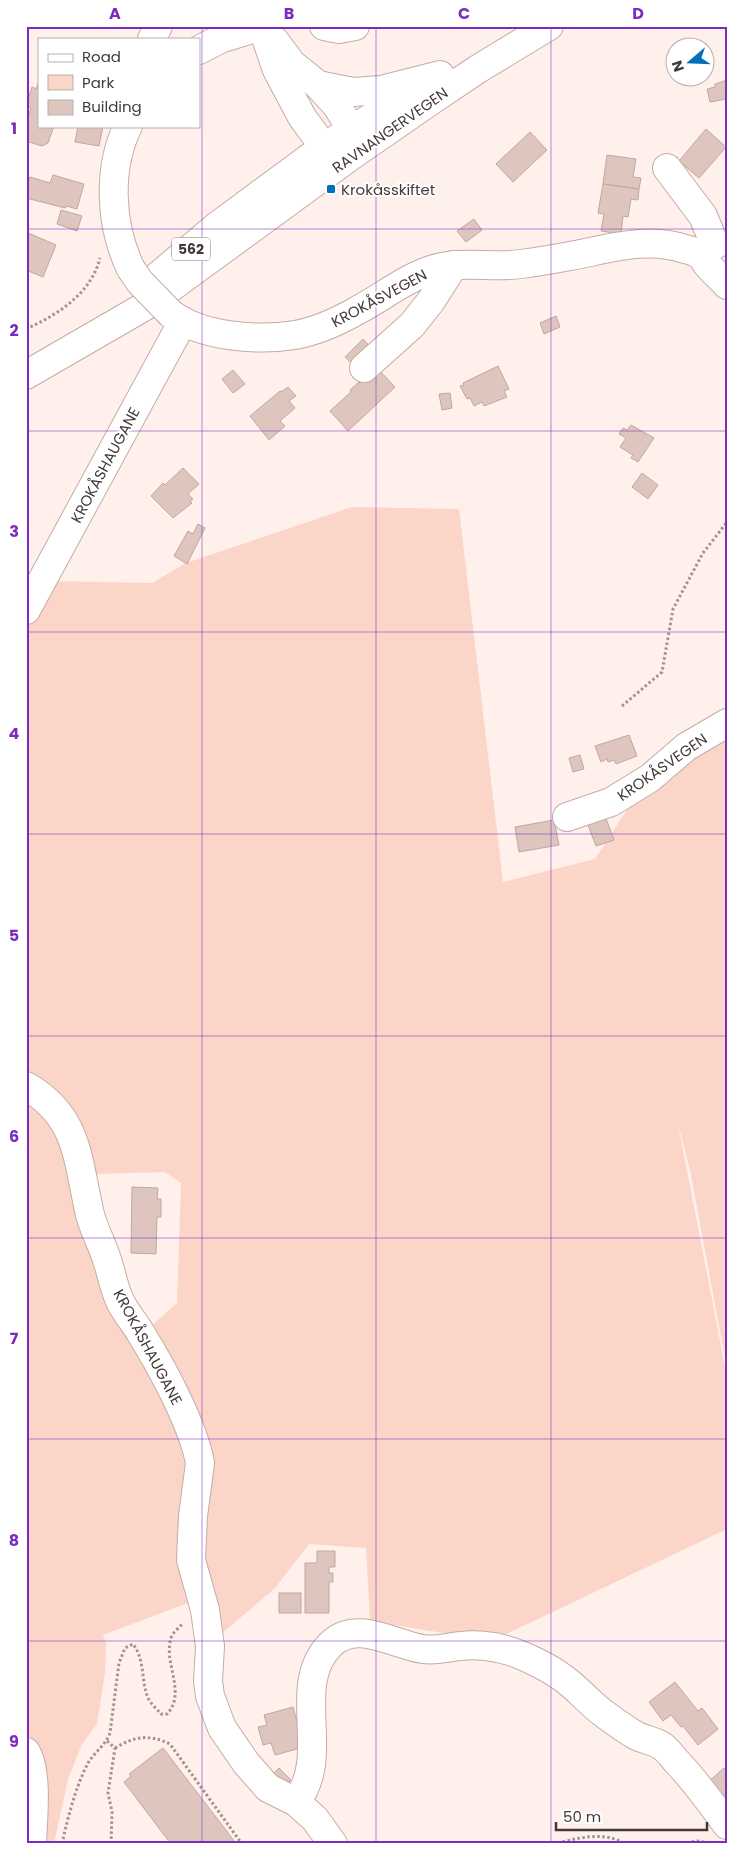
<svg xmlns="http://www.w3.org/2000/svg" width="753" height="1870" font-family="Poppins,sans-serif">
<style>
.green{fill:#fcd5c9}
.building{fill:#dec6bf;stroke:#bfa8a1}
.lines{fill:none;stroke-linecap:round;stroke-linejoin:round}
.minor-casing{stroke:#c4aca5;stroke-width:30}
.major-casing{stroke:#c4aca5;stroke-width:30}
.path{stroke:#a09490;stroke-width:3;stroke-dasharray:2.5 2.5;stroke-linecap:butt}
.minor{stroke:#fff;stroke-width:28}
.major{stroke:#fff;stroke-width:28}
.minor-bridge-casing{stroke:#c4aca5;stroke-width:30;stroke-linecap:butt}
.minor-bridge{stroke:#fff;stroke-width:28}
.grid{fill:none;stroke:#7b2cbf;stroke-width:1;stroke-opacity:0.55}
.poi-dot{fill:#026fba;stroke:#fff;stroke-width:2}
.labels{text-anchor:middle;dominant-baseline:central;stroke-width:4;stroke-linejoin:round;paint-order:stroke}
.shield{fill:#fff;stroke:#7b7573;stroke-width:1}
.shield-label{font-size:14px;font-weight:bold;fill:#433a37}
.street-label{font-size:15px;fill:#433a37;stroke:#fff}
.poi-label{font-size:15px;fill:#433a37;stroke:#fff;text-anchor:start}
.neatline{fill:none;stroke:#7b2cbf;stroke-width:2}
.grid-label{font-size:16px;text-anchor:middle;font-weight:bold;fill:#7b2cbf}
</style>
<rect width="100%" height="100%" fill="#fff0eb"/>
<!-- green -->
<g class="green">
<polygon points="352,507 459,509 503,882 595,859 647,779 727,729 727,1369 690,1170 678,1124 727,1377 727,1529 492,1641 370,1621 366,1548 309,1544 275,1588 219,1636 199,1538 199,1509 150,1327 177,1303 181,1183 165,1172 95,1174 70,1104 59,1092 26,1074 26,622 47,581 152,583 186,563"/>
<path d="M 26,1092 L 53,1110 L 153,1361 L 186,1463 L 196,1600 L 103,1635 L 106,1644 L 105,1673 L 97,1724 L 82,1744 L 68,1779 L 54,1844 L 37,1844 C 37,1823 39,1743 26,1732 Z"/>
</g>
<!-- building -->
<g class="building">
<polygon points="727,80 727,99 710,102 707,89 715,87 715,84"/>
<polygon points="39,81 39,126 54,126 48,143 42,146 26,141 26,123 31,108 26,105 32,87 36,89"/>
<polygon points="78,126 103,126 99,146 75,142"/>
<polygon points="706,129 726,147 699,178 679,161"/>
<polygon points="530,132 547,150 513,182 496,164"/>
<polygon points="607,155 636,159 633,177 641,178 639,189 603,184"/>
<polygon points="53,175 84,184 77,209 66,206 65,208 26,198 26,189 30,177 50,183"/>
<polygon points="603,184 639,189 638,200 631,199 628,217 623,216 621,234 601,231 604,214 598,213"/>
<polygon points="61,210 82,216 77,231 57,224"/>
<polygon points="474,219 482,230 466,242 457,231"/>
<polygon points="26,232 56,245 43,277 26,270"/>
<polygon points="556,316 560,327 544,334 540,323"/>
<polygon points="363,339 374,351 356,368 345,357"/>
<polygon points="498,366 509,389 504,391 507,397 484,406 482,402 474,406 470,398 467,399 460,386 464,385 463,383"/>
<polygon points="377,368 395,387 348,431 330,411 351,392 350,390 359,382 360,383"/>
<polygon points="233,370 245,384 233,393 222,379"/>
<polygon points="288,387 296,396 289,401 295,408 280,421 285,426 269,440 250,416 280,391 281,392"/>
<polygon points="450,393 452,408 442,410 439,394"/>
<polygon points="631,425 654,438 638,462 631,458 633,455 620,447 626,438 619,434 623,428 627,430"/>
<polygon points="183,468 199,484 188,494 193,499 190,501 192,503 173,518 151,496 163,483 165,485"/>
<polygon points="642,473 658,485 648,499 632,487"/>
<polygon points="198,524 205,528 187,564 174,556 188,531 193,534"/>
<polygon points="629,735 637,756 616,764 614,760 608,762 607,759 601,762 595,746"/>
<polygon points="580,755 584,769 573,772 569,758"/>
<polygon points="604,813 614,840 596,846 586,820"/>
<polygon points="554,820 559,845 519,852 515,827"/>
<polygon points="132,1187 158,1188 157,1199 161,1199 161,1217 157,1217 156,1254 131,1253"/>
<polygon points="317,1551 335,1551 335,1567 329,1567 329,1573 333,1573 333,1582 329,1582 329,1613 305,1613 305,1563 317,1563"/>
<rect x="279" y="1593" width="22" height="20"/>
<polygon points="675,1682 698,1711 702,1708 718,1729 698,1745 683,1726 681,1727 671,1715 663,1721 649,1702"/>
<polygon points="293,1707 304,1747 275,1755 271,1743 263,1745 258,1727 267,1725 264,1715"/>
<polygon points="163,1748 235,1842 234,1844 171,1844 124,1782 131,1776 129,1774"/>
<polygon points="279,1768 291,1780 285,1786 273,1774"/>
<polygon points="724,1768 727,1771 727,1796 726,1795 721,1799 707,1783"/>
</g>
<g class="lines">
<!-- minor casing -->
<g class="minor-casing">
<g id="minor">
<polyline points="324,26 339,29 355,26"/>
<polyline points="152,39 158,26"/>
<polyline points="199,50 220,39 262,26"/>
<path d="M 128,126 C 107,169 110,226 131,269"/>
<polyline points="667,168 703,216 715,245"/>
<path d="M 171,314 C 202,337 258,341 295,335 C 317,331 339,321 358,310 C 383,297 404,279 431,270 C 460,260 491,268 521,264 C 537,262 554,259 570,256 C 609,249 646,236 685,249 C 690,250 698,253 702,257 C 704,258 705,261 706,263 C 712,271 720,277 727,285"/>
<polyline points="364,368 412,325 431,301 454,265"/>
<polyline points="26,610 183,321"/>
<polyline points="567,817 611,802 650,778 686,747 727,723"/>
<path d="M 26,1086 C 78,1116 77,1157 89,1210 C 92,1227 102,1243 107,1260 C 112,1274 114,1290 121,1303 C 126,1313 134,1322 140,1332 C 161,1366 193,1424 200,1463 L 193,1516 L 191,1560 L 205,1610 L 210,1646 L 208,1681 L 210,1696 L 222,1728 L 246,1763 L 268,1788 L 296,1802 L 315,1819 L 333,1844"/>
<path d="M 26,1752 C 38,1771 33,1820 32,1844"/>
<path d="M 296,1802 C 333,1754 289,1687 330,1645 C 356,1618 394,1645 423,1649 C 436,1651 448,1647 461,1646 C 474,1644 493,1646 506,1650 C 521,1654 548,1667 560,1676 C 576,1686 588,1702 603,1713 C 614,1721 626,1730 637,1736 C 645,1740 655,1741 662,1746 C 668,1750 673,1758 678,1763 C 696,1782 711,1803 727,1825"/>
</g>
</g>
<!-- major casing -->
<g class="major-casing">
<g id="major">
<polyline points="262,26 277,70 302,117 324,147 342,153"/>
<polyline points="274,40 292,64 318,85 337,106 351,129 351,147"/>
<polyline points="318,85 353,92 381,90 440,75"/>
<polyline points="145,287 217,226 324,147 411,93"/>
<polyline points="26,375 147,305 351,156 432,100 478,69 549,26"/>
</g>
</g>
<!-- path -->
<g class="path">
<path d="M 26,329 C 57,315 91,294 100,258"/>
<polyline points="622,706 662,672 673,609 703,553 727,522"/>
<polyline points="107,1741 115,1748 108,1793 112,1812 111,1844"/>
<path d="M 115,1748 C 135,1736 149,1734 170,1744 L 242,1844"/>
<path d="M 62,1844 C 68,1817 75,1789 87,1765 C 93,1753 106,1745 110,1733 L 119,1663 L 125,1648 L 133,1644 C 145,1659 141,1681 148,1698 C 151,1704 157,1709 161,1714 L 167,1714 C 187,1693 163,1663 171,1638 C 172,1633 179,1628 183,1623"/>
<path d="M 553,1844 C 576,1839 603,1830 625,1844"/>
<polyline points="677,1844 697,1841 712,1843"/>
</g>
<!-- minor -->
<use href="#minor" class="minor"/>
<!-- major -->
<use href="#major" class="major"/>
<!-- minor-bridge casing -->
<g class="minor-bridge-casing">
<polyline id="minor-bridge" points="131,269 140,282 171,314"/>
</g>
<!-- minor-bridge -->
<use href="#minor-bridge" class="minor-bridge"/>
</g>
<!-- grid -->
<path class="grid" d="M 202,26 L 202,1844M 376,26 L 376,1844M 551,26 L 551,1844M 26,229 L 727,229M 26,431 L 727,431M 26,632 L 727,632M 26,834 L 727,834M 26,1036 L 727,1036M 26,1238 L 727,1238M 26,1439 L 727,1439M 26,1641 L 727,1641"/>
<!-- markers -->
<rect class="poi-dot" x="326" y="184" width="10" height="10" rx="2.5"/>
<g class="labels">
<!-- shield labels -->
<rect class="shield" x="172" y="237.5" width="38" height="23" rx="4"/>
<g class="shield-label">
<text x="191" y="249">562</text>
</g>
<!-- street labels -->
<g class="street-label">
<text transform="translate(390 130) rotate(-35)">RAVNANGERVEGEN</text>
<text transform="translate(379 298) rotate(-28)">KROKÅSVEGEN</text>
<text transform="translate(105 465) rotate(-62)">KROKÅSHAUGANE</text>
<text transform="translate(662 767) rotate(-35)">KROKÅSVEGEN</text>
<text transform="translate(148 1347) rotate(62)">KROKÅSHAUGANE</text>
</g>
<!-- poi labels -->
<g class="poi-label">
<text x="341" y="189">Krokåsskiftet</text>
</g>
</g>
<!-- border -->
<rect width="753" height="1870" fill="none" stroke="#ffffff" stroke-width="55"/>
<!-- legend -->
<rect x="38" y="38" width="162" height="90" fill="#ffffff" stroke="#b4b0af"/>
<rect x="48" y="54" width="25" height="8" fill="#ffffff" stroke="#b4b0af"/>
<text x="82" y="62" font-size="15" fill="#433a37">Road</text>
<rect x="48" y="75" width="25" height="15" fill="#fcd5c9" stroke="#b4b0af"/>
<text x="82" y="88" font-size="15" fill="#433a37">Park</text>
<rect x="48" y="100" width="25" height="15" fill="#dec6bf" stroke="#b4b0af"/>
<text x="82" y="112" font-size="15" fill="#433a37">Building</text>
<!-- north arrow -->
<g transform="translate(690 62) rotate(251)"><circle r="24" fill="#ffffff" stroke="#b4b0af"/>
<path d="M0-4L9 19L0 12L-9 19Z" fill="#026fba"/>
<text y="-8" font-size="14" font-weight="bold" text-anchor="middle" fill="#433a37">N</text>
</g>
<!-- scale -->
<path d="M556 1822v8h151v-8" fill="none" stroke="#433a37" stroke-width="2.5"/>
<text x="563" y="1822" font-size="15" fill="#433a37" stroke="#ffffff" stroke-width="4" paint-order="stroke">50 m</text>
<rect x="28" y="28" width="698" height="1814" class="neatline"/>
<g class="grid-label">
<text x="115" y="19">A</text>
<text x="289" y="19">B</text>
<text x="464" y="19">C</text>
<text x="638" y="19">D</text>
<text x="14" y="134">1</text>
<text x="14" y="336">2</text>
<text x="14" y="537">3</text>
<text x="14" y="739">4</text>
<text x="14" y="941">5</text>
<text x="14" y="1142">6</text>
<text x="14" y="1344">7</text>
<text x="14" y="1546">8</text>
<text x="14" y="1747">9</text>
</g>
</svg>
